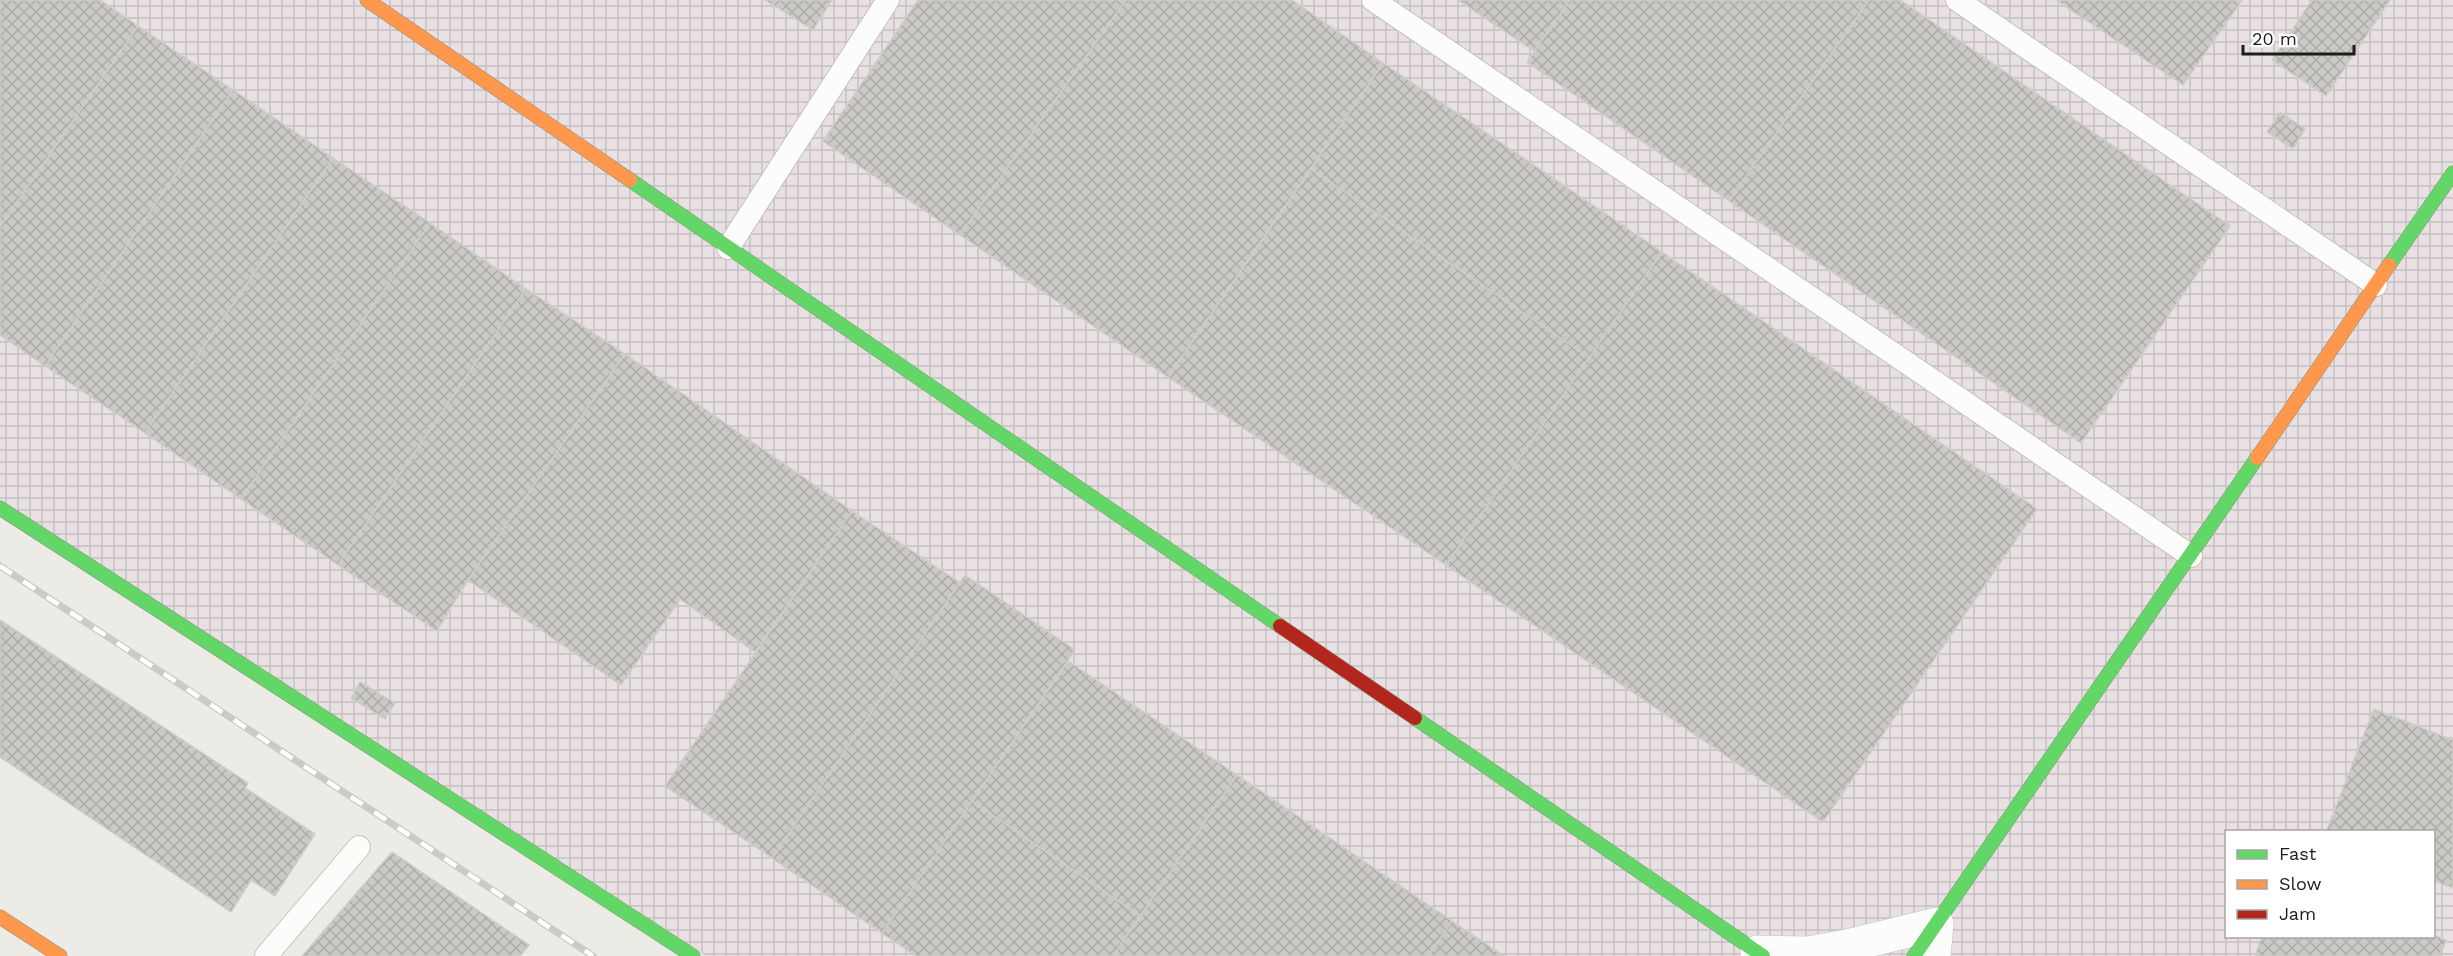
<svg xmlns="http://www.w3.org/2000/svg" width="2453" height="956" font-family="'Work Sans',sans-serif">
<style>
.industrial{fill:url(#industrial-grid);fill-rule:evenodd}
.building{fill:url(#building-cross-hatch);stroke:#cfcdc8;stroke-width:1.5}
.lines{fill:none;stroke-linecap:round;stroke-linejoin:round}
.lane-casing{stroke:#c3c2c0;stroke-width:24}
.street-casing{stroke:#c3c2c0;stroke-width:34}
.fast-casing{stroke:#909480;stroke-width:15}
.slow-casing{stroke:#909480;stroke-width:15}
.jam-casing{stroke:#909480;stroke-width:15}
.lane{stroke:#fcfcfb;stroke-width:22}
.street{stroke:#fcfcfb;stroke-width:33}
.fast{stroke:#63d668;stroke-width:14}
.slow{stroke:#ff974d;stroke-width:14}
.jam{stroke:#b3261e;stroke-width:14}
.rail-casing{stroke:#cacac9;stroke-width:7}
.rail{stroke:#fff;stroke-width:4.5;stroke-dasharray:14;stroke-linecap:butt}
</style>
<defs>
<pattern id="industrial-grid" width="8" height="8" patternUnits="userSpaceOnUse" patternTransform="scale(1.5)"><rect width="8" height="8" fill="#e9e0e3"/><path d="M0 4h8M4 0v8" fill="none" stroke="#c7c0c2"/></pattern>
<pattern id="building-cross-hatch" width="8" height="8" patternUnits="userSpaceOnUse" patternTransform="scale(1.5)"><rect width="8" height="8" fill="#cac9c6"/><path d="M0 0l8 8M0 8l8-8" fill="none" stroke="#adacaa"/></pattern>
</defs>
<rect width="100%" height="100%" fill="#ecebe6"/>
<!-- industrial -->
<path class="industrial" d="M 0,0 L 2453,0 L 2453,956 L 706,956 L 0,517 ZM 2226,832 L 2434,832 L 2434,936 L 2226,936 Z"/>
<!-- building -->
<g class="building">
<polygon points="0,0 100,0 138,26 0,227"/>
<polygon points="765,0 832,0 813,30"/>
<polygon points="918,0 1126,0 960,235 823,141"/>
<polygon points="1126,0 1292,0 1383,63 1168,377 960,235"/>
<polygon points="1458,0 1570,0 1534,51"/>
<polygon points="1570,0 1869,0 1729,201 1527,62"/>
<polygon points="1869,0 1900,0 2230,226 2081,443 1729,201"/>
<polygon points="2056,0 2242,0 2183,85"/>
<polygon points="2312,0 2390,0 2326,96 2272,60"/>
<polygon points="138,26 233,90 45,366 0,335 0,227"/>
<polygon points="1383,63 1662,252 1590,358 1311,169"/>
<polygon points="233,90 333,158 145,433 45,366"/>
<polygon points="2280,112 2305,129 2293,149 2267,132"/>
<polygon points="333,158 430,223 241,499 145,433"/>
<polygon points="1311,169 1590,358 1446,565 1168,377"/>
<polygon points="430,223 526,289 338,565 241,499"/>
<polygon points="1662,252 2037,509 1823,822 1446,565"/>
<polygon points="526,289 625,354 468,580 437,631 338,565"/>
<polygon points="625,354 852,511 755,652 680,599 621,685 468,580"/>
<polygon points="852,511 960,583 772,858 665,786"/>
<polygon points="965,575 1075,650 882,933 772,858"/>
<polygon points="0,620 248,783 245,788 315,834 275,896 251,880 231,912 0,757"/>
<polygon points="1068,661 1237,775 1140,916 972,801"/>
<polygon points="360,682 395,703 385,719 351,698"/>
<polygon points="2374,709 2453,740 2453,888 2434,881 2434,832 2326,832"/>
<polygon points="1237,775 1452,921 1428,956 1113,956"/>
<polygon points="972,801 1140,916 1113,956 916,956 882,933"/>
<polygon points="392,852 529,945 520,956 302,956"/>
<polygon points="1452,921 1504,956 1428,956"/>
<polygon points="2434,935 2446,940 2440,956 2255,956 2262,936"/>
</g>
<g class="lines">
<!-- lane casing -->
<g class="lane-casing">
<g id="lane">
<polyline points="1373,0 2191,556"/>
<polyline points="1957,0 2376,285"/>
<polyline points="728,248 888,0"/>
<polyline points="266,956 359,847"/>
</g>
</g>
<!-- street casing -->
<g class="street-casing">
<polyline id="street" points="1757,952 1808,953 1847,946 1937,924 1934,956"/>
</g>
<!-- fast casing -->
<g class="fast-casing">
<g id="fast">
<polyline points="630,180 1280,626"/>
<polyline points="2389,265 2453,173"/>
<polyline points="0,508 693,956"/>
<polyline points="1415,718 1763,956"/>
<polyline points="1914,956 2257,458"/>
</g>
</g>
<!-- slow casing -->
<g class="slow-casing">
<g id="slow">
<polyline points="367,0 630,180"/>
<polyline points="2257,458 2389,265"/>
<polyline points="0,917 60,956"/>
</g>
</g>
<!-- jam casing -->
<g class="jam-casing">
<polyline id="jam" points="1280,626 1415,718"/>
</g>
<!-- lane -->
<use href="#lane" class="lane"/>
<!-- street -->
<use href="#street" class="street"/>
<!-- fast -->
<use href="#fast" class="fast"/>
<!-- slow -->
<use href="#slow" class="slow"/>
<!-- jam -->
<use href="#jam" class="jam"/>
<!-- rail casing -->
<g class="rail-casing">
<polyline id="rail" points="0,566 593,956"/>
</g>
<!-- rail -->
<use href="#rail" class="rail"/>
</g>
<!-- legend -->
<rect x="2225" y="830" width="210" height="108" fill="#ffffff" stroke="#a5a5a5" stroke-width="1.5"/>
<rect x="2237" y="850" width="30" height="9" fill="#63d668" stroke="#a5a5a5" stroke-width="1.5"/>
<text x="2279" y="860" font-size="18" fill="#1d1d1d">Fast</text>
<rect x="2237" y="880" width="30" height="9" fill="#ff974d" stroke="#a5a5a5" stroke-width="1.5"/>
<text x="2279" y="890" font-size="18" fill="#1d1d1d">Slow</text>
<rect x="2237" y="910" width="30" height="9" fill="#b3261e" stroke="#a5a5a5" stroke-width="1.5"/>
<text x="2279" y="920" font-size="18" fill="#1d1d1d">Jam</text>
<!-- scale -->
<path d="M2243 45v9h111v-9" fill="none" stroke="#1d1d1d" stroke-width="3"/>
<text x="2252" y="45" font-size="18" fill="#1d1d1d" stroke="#ffffff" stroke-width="4.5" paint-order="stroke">20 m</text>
</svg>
